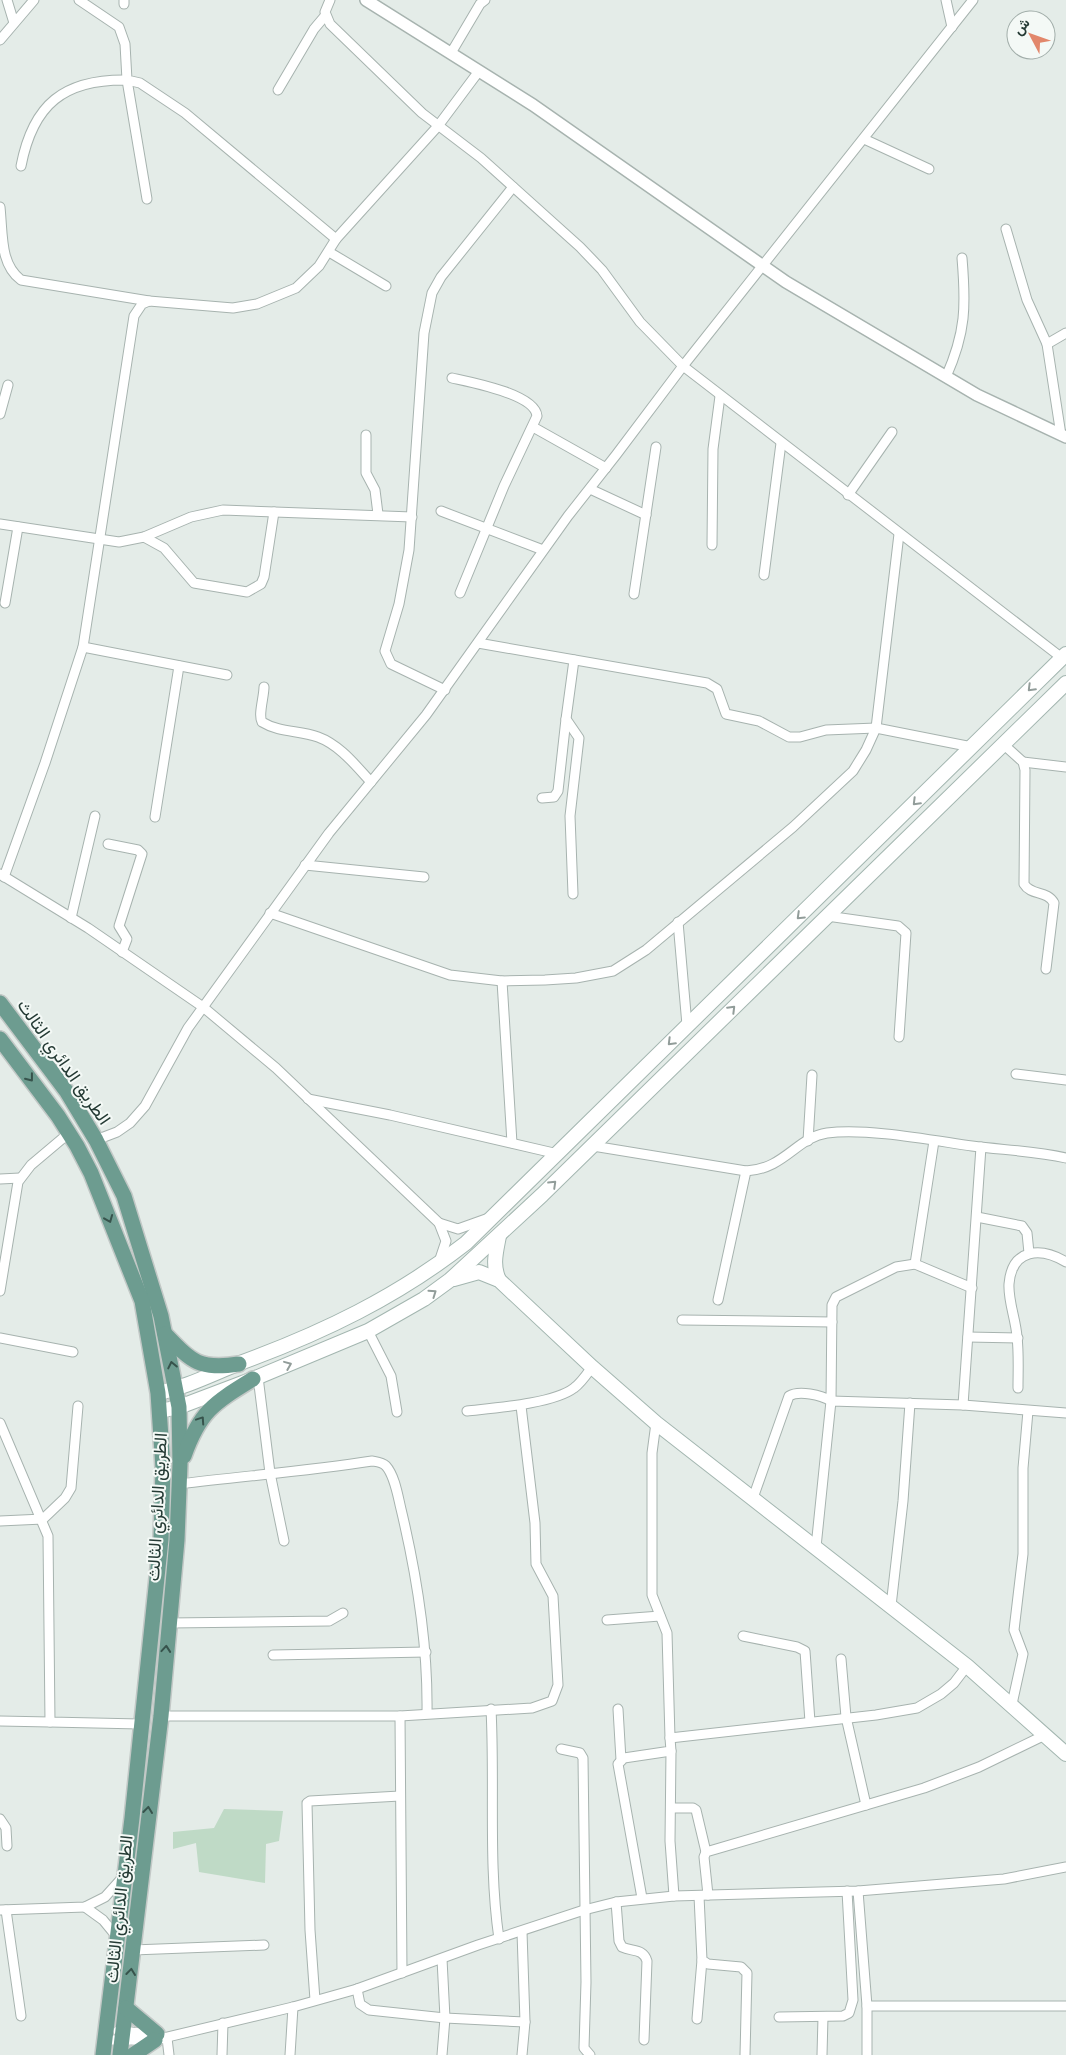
<svg xmlns="http://www.w3.org/2000/svg" width="1066" height="2055" font-family="'Varela Round',Vazirmatn,sans-serif">
<style>
.green{fill:#bfdac6}
.lines{fill:none;stroke-linecap:round;stroke-linejoin:round}
.minor-casing{stroke:#a7b3af;stroke-width:11}
.tertiary-casing{stroke:#a7b3af;stroke-width:14}
.secondary-casing{stroke:#a3b6b0;stroke-width:16}
.primary-casing{stroke:#c2c8c6;stroke-width:18}
.minor{stroke:#fff;stroke-width:9}
.tertiary{stroke:#fff;stroke-width:11}
.secondary{stroke:#fff;stroke-width:14}
.primary{stroke:#6d9c90;stroke-width:15}
.oneway{stroke:#929d9a}
.oneway2{stroke:#37534c}
.labels{text-anchor:middle;dominant-baseline:central;stroke-width:4;stroke-linejoin:round;paint-order:stroke}
.street-label{font-size:18px;fill:#253b35;stroke:#f4f9f6}
</style>
<rect width="100%" height="100%" fill="#e4ece8"/>
<!-- green -->
<polygon class="green" points="224,1809 283,1811 279,1841 266,1844 265,1883 199,1872 196,1843 173,1849 173,1832 214,1828"/>
<g class="lines">
<!-- minor casing -->
<g class="minor-casing">
<g id="minor">
<polyline points="7,0 14,23"/>
<polyline points="79,0 119,27 125,44 127,80 140,83 185,113 336,239"/>
<polyline points="124,0 124,4"/>
<polyline points="330,0 325,12 330,24 422,113 481,158 580,247 602,270 640,322 683,366 1062,658"/>
<polyline points="946,0 952,27"/>
<polyline points="0,40 34,0"/>
<polyline points="451,53 480,4 485,0"/>
<polyline points="278,90 314,29 325,16"/>
<polyline points="864,139 929,169"/>
<path d="M 21,166 C 33,104 64,79 127,80 L 147,199"/>
<path d="M 0,207 C 3,236 0,264 21,280 L 149,301"/>
<polyline points="1006,229 1027,300 1047,344"/>
<polyline points="329,252 386,286"/>
<path d="M 946,377 C 966,332 966,306 962,258"/>
<path d="M 452,378 C 470,382 535,394 537,416 L 504,486 L 460,593"/>
<polyline points="0,414 8,385"/>
<polyline points="533,427 606,468"/>
<polyline points="366,435 366,473 375,490 378,514"/>
<polyline points="1061,435 1047,344 1066,333"/>
<polyline points="590,489 646,515"/>
<polyline points="848,495 892,432"/>
<polyline points="441,511 543,550"/>
<polyline points="0,524 119,542 144,537 191,517 223,510 412,517"/>
<polyline points="144,537 164,548 194,583 247,592 261,584 264,577 274,512"/>
<polyline points="712,545 713,449 720,396"/>
<polyline points="764,575 781,443"/>
<polyline points="634,594 656,447"/>
<polyline points="5,603 18,527"/>
<polyline points="478,643 707,683 717,689 726,714 759,721 789,737 800,737 826,730 876,728 972,747"/>
<polyline points="83,647 227,675"/>
<path d="M 264,687 C 264,697 258,715 262,722 C 280,733 299,730 318,737 C 340,745 356,766 371,782"/>
<polyline points="445,690 391,664 385,651 399,604 409,550 424,333 432,293 441,277 513,187"/>
<path d="M 1003,744 L 1023,762 L 1025,770 L 1024,884 C 1031,896 1047,890 1054,903 L 1046,969"/>
<polyline points="1023,762 1066,767"/>
<polyline points="542,798 554,797 558,791 566,719"/>
<polyline points="155,817 179,666"/>
<polyline points="108,844 138,850 142,854 119,926 127,939 122,952"/>
<polyline points="305,865 424,877"/>
<polyline points="0,874 88,928 203,1007 276,1068 439,1223 446,1241 440,1259"/>
<polyline points="4,877 45,763 83,647 134,316 142,304 149,301 233,308 257,304 296,288 319,266 336,239 438,126 479,71"/>
<polyline points="573,894 570,816 579,738 566,719 574,660"/>
<polyline points="270,913 450,975 502,981 545,980 576,978 613,971 646,950 793,827 853,771 866,750 876,728 899,534"/>
<polyline points="827,916 898,926 906,933 899,1037"/>
<polyline points="71,918 95,816"/>
<polyline points="678,922 687,1025"/>
<polyline points="502,981 512,1143"/>
<polyline points="1016,1074 1066,1080"/>
<polyline points="308,1099 390,1115 558,1154"/>
<polyline points="96,1140 117,1132 130,1123 145,1106 188,1028 329,833 426,715 568,516 616,455 683,366 973,0"/>
<polyline points="808,1141 812,1075"/>
<path d="M 593,1146 L 746,1171 C 785,1169 797,1137 827,1133 C 868,1128 930,1140 972,1146 C 1003,1150 1035,1151 1066,1158"/>
<polyline points="0,1179 20,1178"/>
<polyline points="977,1217 1022,1226 1027,1233 1029,1253"/>
<polyline points="439,1223 458,1229 486,1219"/>
<polyline points="915,1264 934,1141"/>
<polyline points="0,1291 18,1182 31,1165 69,1133"/>
<polyline points="718,1300 746,1171"/>
<polyline points="682,1320 832,1322"/>
<polyline points="368,1331 391,1376 397,1412"/>
<polyline points="968,1337 1018,1338"/>
<polyline points="0,1338 73,1352"/>
<polyline points="258,1377 270,1473 284,1541"/>
<path d="M 1018,1388 C 1018,1371 1019,1354 1017,1337 C 1016,1320 1008,1301 1009,1284 C 1012,1248 1041,1247 1066,1262"/>
<polyline points="963,1405 981,1147"/>
<path d="M 467,1411 C 493,1408 553,1404 574,1388 C 581,1383 587,1374 592,1367"/>
<polyline points="0,1423 48,1536 50,1722 140,1724"/>
<polyline points="656,1423 652,1453 652,1595 667,1633 670,1738 876,1715 917,1708 941,1694 954,1683 967,1666"/>
<path d="M 180,1484 C 244,1476 308,1471 372,1461 C 378,1462 382,1462 386,1466 C 395,1476 398,1497 401,1509 C 417,1576 428,1644 427,1713"/>
<path d="M 753,1498 L 789,1396 C 799,1390 821,1395 831,1401 L 832,1305 L 836,1297 L 896,1267 L 915,1264 L 972,1288"/>
<polyline points="0,1521 43,1519 65,1498 71,1488 78,1406"/>
<polyline points="816,1547 831,1401 963,1405 1066,1413"/>
<polyline points="891,1606 903,1501 910,1403"/>
<polyline points="607,1620 660,1616"/>
<polyline points="169,1623 329,1621 343,1613"/>
<polyline points="743,1636 797,1647 805,1651 810,1722"/>
<polyline points="273,1655 426,1652"/>
<polyline points="841,1659 846,1717 866,1805"/>
<polyline points="1012,1704 1023,1654 1014,1630 1023,1554 1023,1468 1028,1411"/>
<path d="M 491,1709 C 495,1786 488,1863 499,1939"/>
<polyline points="618,1709 621,1760"/>
<polyline points="161,1716 400,1716 532,1708 552,1701 558,1685 553,1596 536,1564 535,1523 521,1406"/>
<polyline points="400,1716 402,1973"/>
<polyline points="0,1721 50,1722"/>
<polyline points="561,1749 580,1753 583,1758 586,1982 584,2048 590,2055"/>
<polyline points="671,1751 670,1841 674,1896"/>
<polyline points="671,1808 693,1808 696,1810 706,1852"/>
<polyline points="0,1819 6,1828 7,1846"/>
<polyline points="858,1891 867,2006 867,2055"/>
<polyline points="708,1895 704,1857 706,1852 924,1788 979,1767 1045,1735"/>
<polyline points="699,1896 702,1960 708,1964 741,1967 747,1973 745,2055"/>
<polyline points="642,1898 618,1764 624,1758 671,1751 670,1738"/>
<path d="M 616,1902 L 619,1941 L 622,1947 C 632,1952 643,1948 647,1961 L 644,2040"/>
<polyline points="85,1907 103,1920 117,1937"/>
<polyline points="0,1910 85,1907 105,1897 123,1877"/>
<polyline points="6,1910 21,2016"/>
<polyline points="133,1950 264,1945"/>
<polyline points="442,1959 445,2018 442,2055"/>
<polyline points="357,1989 360,2004 369,2010 445,2018 525,2022"/>
<polyline points="315,2000 310,1930 307,1803 310,1801 400,1796"/>
<polyline points="867,2006 1066,2006"/>
<polyline points="779,2017 843,2016 849,2013 853,2000 847,1891"/>
<polyline points="697,2019 702,1960"/>
<polyline points="118,2031 155,2034"/>
<polyline points="167,2038 169,2055"/>
<polyline points="104,2040 155,2040 293,2007 357,1989 478,1945 584,1910 616,1902 674,1896 858,1891 1004,1879 1066,1867"/>
<polyline points="222,2055 223,2023"/>
<polyline points="290,2055 293,2007"/>
<polyline points="522,2055 525,2022 522,1932"/>
<polyline points="822,2055 823,2017"/>
</g>
</g>
<!-- tertiary casing -->
<g class="tertiary-casing">
<polyline id="tertiary" points="366,0 533,105 786,282 977,395 1066,437"/>
</g>
<!-- secondary casing -->
<g class="secondary-casing">
<g id="secondary">
<path d="M 499,1236 C 496,1252 492,1265 499,1280"/>
<polyline points="454,1279 479,1272 499,1280 592,1367 656,1423 967,1666 1066,1754"/>
<path d="M 158,1393 C 187,1387 212,1374 240,1363 C 322,1333 397,1297 466,1243 L 1066,654"/>
<polyline points="160,1411 179,1407 253,1379 368,1331 424,1299 450,1280 542,1195 1066,683"/>
</g>
</g>
<!-- primary casing -->
<g class="primary-casing">
<g id="primary">
<polyline points="0,1003 67,1092 96,1140 124,1196 161,1316 179,1407 180,1464 177,1540 161,1716 120,2055"/>
<polyline points="0,1039 58,1116 77,1146 91,1173 142,1301 158,1393 163,1468 161,1539 132,1818 103,2055"/>
<path d="M 165,1334 C 192,1362 199,1370 239,1364"/>
<path d="M 184,1456 C 200,1411 214,1403 253,1379"/>
<polyline points="126,2008 157,2034"/>
<polyline points="133,2055 155,2040"/>
</g>
</g>
<!-- minor -->
<use href="#minor" class="minor"/>
<!-- tertiary -->
<use href="#tertiary" class="tertiary"/>
<!-- secondary -->
<use href="#secondary" class="secondary"/>
<!-- primary -->
<use href="#primary" class="primary"/>
</g>
<!-- one-way arrows -->
<defs><path id="oneway-chevron" d="M-2-3.5L2.5 0L-2 3.5" fill="none" stroke-width="1.6" stroke-linecap="round" stroke-linejoin="round" transform="scale(1.25)"/></defs>
<g class="oneway">
<use href="#oneway-chevron" transform="translate(1031 688) rotate(135)"/>
<use href="#oneway-chevron" transform="translate(916 802) rotate(135)"/>
<use href="#oneway-chevron" transform="translate(800 916) rotate(136)"/>
<use href="#oneway-chevron" transform="translate(732 1009) rotate(-45)"/>
<use href="#oneway-chevron" transform="translate(671 1042) rotate(135)"/>
<use href="#oneway-chevron" transform="translate(553 1184) rotate(-44)"/>
<use href="#oneway-chevron" transform="translate(433 1293) rotate(-35)"/>
<use href="#oneway-chevron" transform="translate(288 1365) rotate(-22)"/>
</g>
<g class="oneway2">
<use href="#oneway-chevron" transform="translate(30 1078) rotate(52)"/>
<use href="#oneway-chevron" transform="translate(109 1219) rotate(68)"/>
<use href="#oneway-chevron" transform="translate(172 1365) rotate(-102)"/>
<use href="#oneway-chevron" transform="translate(201 1420) rotate(-56)"/>
<use href="#oneway-chevron" transform="translate(166 1649) rotate(-85)"/>
<use href="#oneway-chevron" transform="translate(148 1810) rotate(-83)"/>
<use href="#oneway-chevron" transform="translate(131 1972) rotate(-83)"/>
</g>
<g class="labels">
<!-- street labels -->
<g class="street-label">
<text transform="translate(64 1062) rotate(55)">الطريق الدائري الثالث</text>
<text transform="translate(157 1507) rotate(-87)">الطريق الدائري الثالث</text>
<text transform="translate(119 1909) rotate(-84)">الطريق الدائري الثالث</text>
</g>
</g>
<!-- north arrow -->
<g transform="translate(1031 35) rotate(311)"><circle r="24" fill="#f4f9f6" stroke="#a1ada9"/>
<path d="M0-4L9 19L0 12L-9 19Z" fill="#e2876b"/>
<text y="-8" font-size="14" font-weight="bold" text-anchor="middle" fill="#253b35">ش</text>
</g>
</svg>
